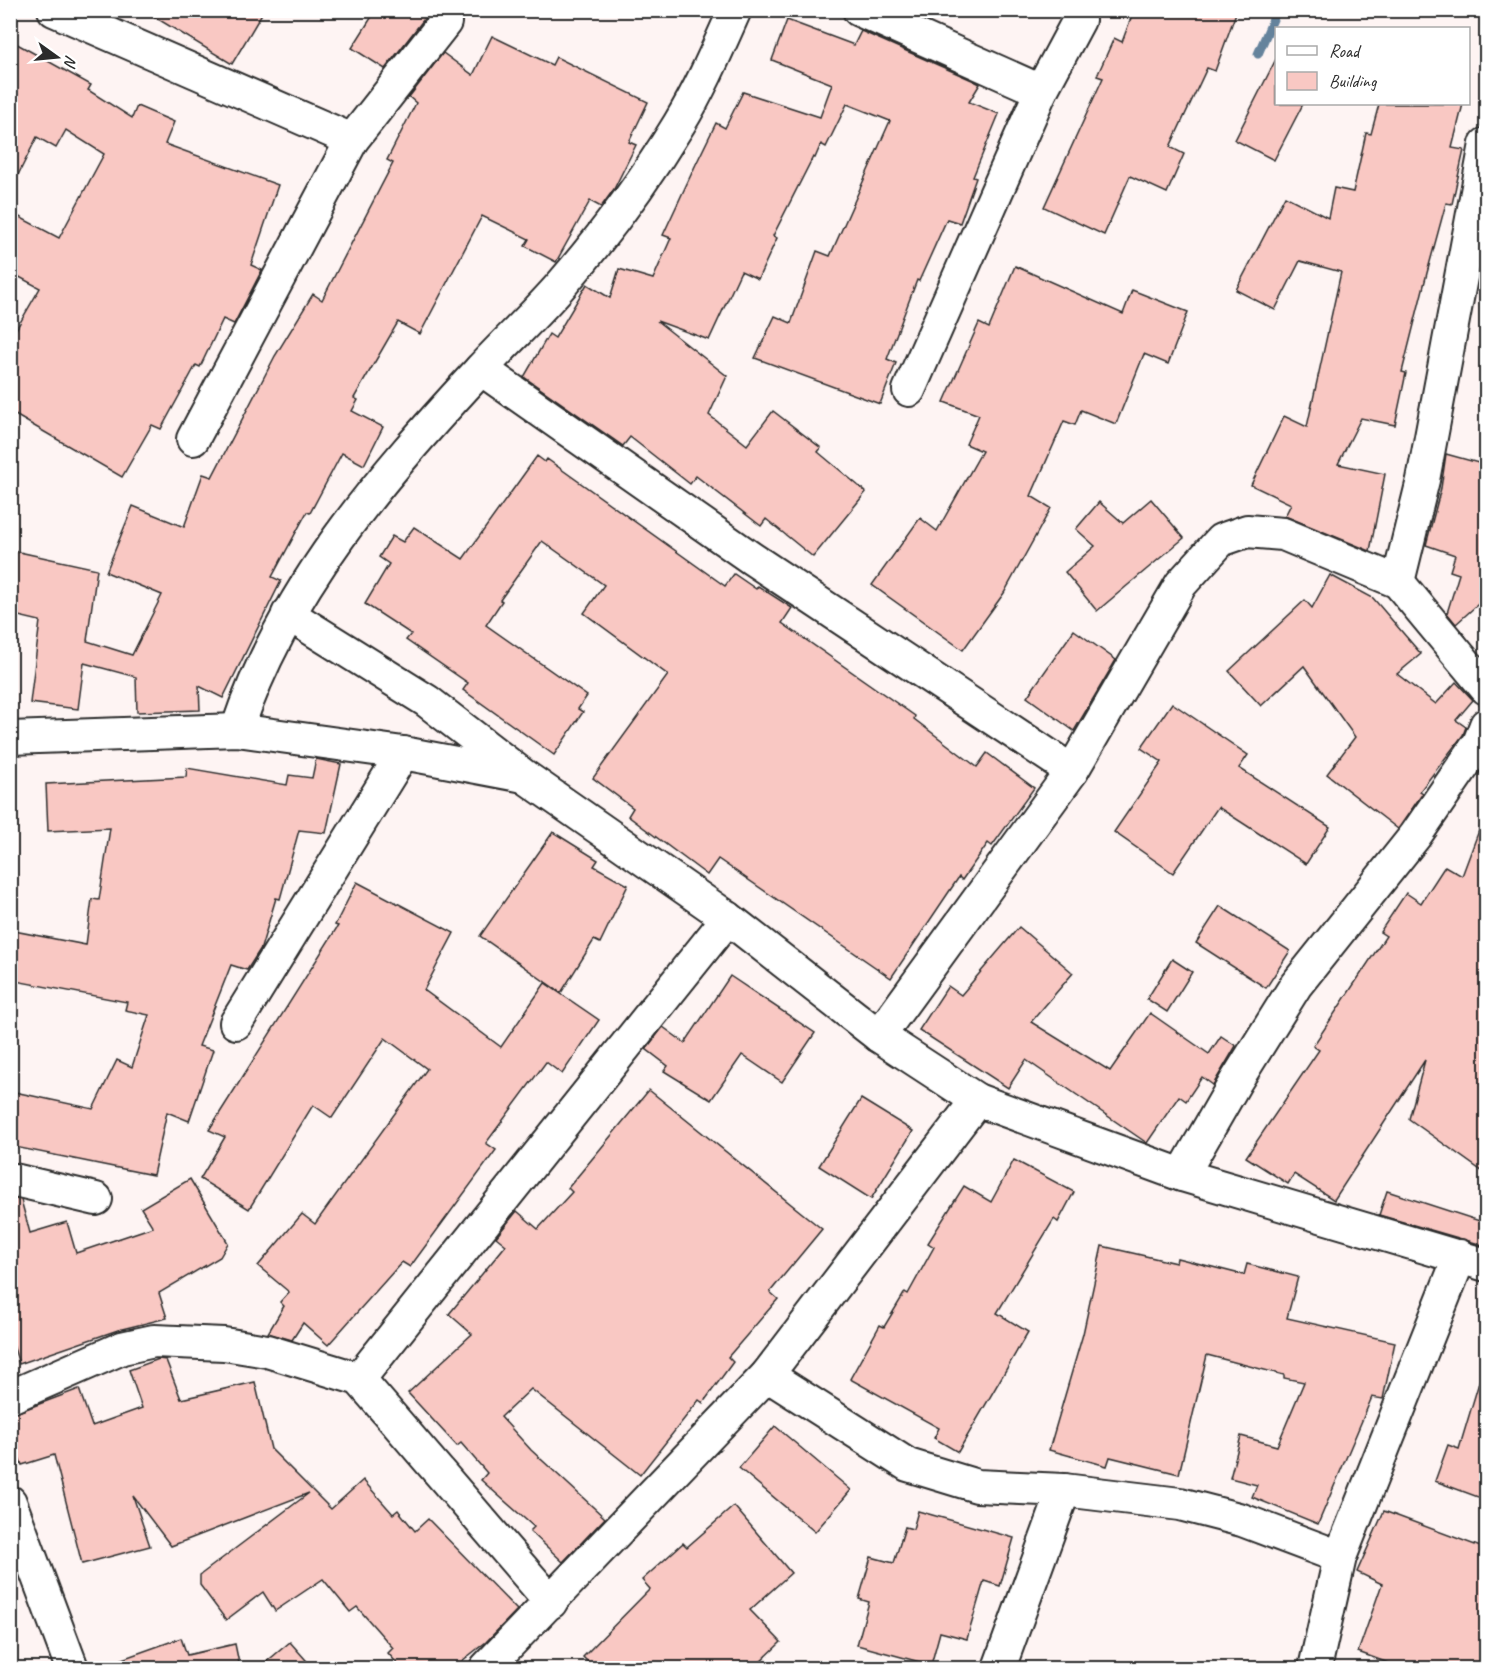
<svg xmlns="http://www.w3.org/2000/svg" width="1497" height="1679" font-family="Caveat,sans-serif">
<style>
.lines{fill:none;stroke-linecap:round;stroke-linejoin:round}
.stream{stroke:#65839c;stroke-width:9}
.building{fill:#f9c8c3;stroke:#2b2b2b;stroke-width:1.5}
.street-casing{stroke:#2b2b2b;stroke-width:36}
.street{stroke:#fff;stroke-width:32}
</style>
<rect width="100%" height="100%" fill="#fef4f3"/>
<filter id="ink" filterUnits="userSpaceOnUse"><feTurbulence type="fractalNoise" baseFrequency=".0167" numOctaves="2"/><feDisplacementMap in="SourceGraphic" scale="12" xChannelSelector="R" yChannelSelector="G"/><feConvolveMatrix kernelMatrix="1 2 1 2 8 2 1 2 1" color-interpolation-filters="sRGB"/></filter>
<g filter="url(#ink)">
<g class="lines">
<!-- stream -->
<polyline class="stream" points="1258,54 1277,10"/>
</g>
<!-- building -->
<g class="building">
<polygon points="143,10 264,10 232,64"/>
<polygon points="376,10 431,10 385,69 352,48"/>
<polygon points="1134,10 1237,10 1215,71 1207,68 1170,147 1184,154 1167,193 1130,176 1104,235 1044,207 1103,78 1097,76 1114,38 1122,42"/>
<polygon points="787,20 854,45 861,31 972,80 980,84 969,102 999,114 973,177 976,178 960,223 947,219 919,281 917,280 887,359 896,363 880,404 755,358 775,316 791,323 817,251 830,256 890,121 847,104 826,147 821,144 815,158 813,157 773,236 777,238 758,279 741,271 709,340 657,321 727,376 709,415 747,445 773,411 821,448 818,452 866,492 813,557 766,519 761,526 696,476 690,484 630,437 623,446 524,377 549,334 555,338 587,284 610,298 619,269 653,279 671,238 663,235 696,164 716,123 725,128 743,92 820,117 832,84 772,60"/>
<polygon points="492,36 552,65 556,57 648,102 629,142 636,145 614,189 601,207 590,201 556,262 525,246 529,239 482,216 420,334 398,322 354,398 358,400 352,411 383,427 364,465 342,453 310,513 307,512 272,577 281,581 223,698 199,686 200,710 137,712 136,677 84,663 78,709 30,703 40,621 10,614 10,550 97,569 87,641 132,655 162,595 106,572 133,506 184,527 203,474 212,477 275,356 313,294 322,300 393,163 387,160 416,103 409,97 443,53 473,75"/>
<polygon points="10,40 91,85 88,90 132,118 137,106 174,122 165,144 278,185 251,265 262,270 234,324 223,319 200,367 196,365 161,429 152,425 122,477 10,412 10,340 40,288 10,272 10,212 59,238 104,154 66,130 56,148 37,137 10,191"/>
<polygon points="1276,59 1276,104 1303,104 1274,160 1235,140"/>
<polygon points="1379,104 1463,104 1452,148 1464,150 1452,204 1446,203 1427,273 1402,372 1406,373 1395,425 1361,418 1338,464 1385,474 1370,551 1285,516 1291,504 1251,485 1284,416 1307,427 1341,272 1300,261 1275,310 1236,290 1285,196 1328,218 1334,188 1353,192 1366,133 1371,134"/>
<polygon points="1015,266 1123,314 1132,290 1188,312 1168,364 1144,354 1116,424 1081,410 1075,425 1064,421 1031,496 1051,508 1004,593 963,650 872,585 920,518 937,531 982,451 966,444 979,415 944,402 979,323 989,328"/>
<polygon points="1446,454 1486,465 1486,597 1456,624 1447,613 1459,574 1450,571 1455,555 1426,545 1441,488"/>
<polygon points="537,456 545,462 547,459 725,586 734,574 756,589 758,586 792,608 782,623 915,716 914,719 977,767 987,753 1034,788 992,846 988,843 962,880 959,877 891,978 718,859 707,875 628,816 633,808 593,778 668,675 584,613 604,585 542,541 500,600 502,601 486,625 587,696 578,709 583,712 554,755 463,690 468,683 406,640 411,634 365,604 389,564 379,557 392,536 403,542 414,527 463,559"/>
<polygon points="1151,499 1184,538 1097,611 1065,572 1095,546 1076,529 1099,502 1123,523"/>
<polygon points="1330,575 1373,598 1421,654 1397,674 1436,704 1456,682 1473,700 1456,720 1466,727 1463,735 1420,791 1423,793 1398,829 1327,774 1355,737 1304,666 1261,706 1229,671 1305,600 1312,608"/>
<polygon points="1074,630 1116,660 1074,731 1027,697"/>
<polygon points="1172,703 1248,755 1239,768 1330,827 1306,864 1218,807 1173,873 1114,832 1162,762 1141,748"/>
<polygon points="316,759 341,764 326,833 299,830 280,899 276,898 261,948 247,970 231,965 199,1046 213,1050 189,1121 167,1112 153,1175 10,1146 10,1091 93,1109 117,1060 132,1067 149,1015 125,1010 127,1002 10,980 10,951 14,931 86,945 92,899 99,900 110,828 48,831 46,784 186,777 187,768 287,785 289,775 312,778"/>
<polygon points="1484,817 1486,818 1486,1174 1409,1119 1425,1060 1334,1200 1294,1174 1288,1184 1246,1157 1319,1050 1313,1046 1386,936 1380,932 1406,893 1421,903 1445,866 1462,876"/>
<polygon points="553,832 598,860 594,866 628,885 600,943 594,940 561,993 480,936"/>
<polygon points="357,882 454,933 424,990 501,1047 545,983 599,1020 562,1074 546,1062 486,1143 496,1150 410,1267 402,1262 328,1345 303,1323 292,1340 268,1333 284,1306 280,1302 289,1292 258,1266 302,1214 315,1224 427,1069 385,1038 332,1118 313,1105 249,1209 200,1179 225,1137 209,1130 338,926 335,925"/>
<polygon points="1220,906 1290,951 1266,988 1196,943"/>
<polygon points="1019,927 1073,973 1031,1022 1110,1071 1150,1013 1209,1054 1221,1036 1236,1046 1213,1085 1202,1077 1186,1101 1179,1096 1147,1143 1026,1060 1008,1088 919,1030 948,986 961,995"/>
<polygon points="1172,959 1192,972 1167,1012 1147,999"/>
<polygon points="730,976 815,1033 782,1082 742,1055 711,1100 664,1071 668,1066 646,1049 663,1027 685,1043"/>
<polygon points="649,1090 822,1229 770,1292 778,1299 728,1357 733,1362 703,1403 699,1400 640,1475 531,1389 501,1417 531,1450 605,1518 563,1562 530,1531 534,1527 481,1480 487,1473 461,1443 457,1446 408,1393 472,1334 449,1314 506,1245 496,1237 517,1211 538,1229 572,1192 568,1188"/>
<polygon points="861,1099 913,1131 871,1199 819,1166"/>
<polygon points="1014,1160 1074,1192 1058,1222 1054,1219 997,1313 1028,1332 958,1452 934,1438 939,1428 850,1379 880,1325 884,1327 905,1292 908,1294 934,1247 928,1243 964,1186 991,1202"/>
<polygon points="190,1179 228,1243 220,1257 159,1293 167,1318 118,1330 19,1364 10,1335 10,1198 21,1200 30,1233 67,1222 76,1253 153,1227 141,1208"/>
<polygon points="1387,1191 1486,1223 1486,1246 1379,1215"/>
<polygon points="1102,1246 1176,1263 1177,1258 1244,1275 1247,1264 1298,1277 1287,1318 1395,1342 1383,1399 1372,1397 1318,1524 1252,1497 1257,1485 1230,1478 1241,1436 1277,1446 1304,1382 1284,1378 1284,1375 1207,1355 1179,1474 1110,1457 1107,1466 1049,1450 1083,1334"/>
<polygon points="159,1359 166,1360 181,1399 255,1382 271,1449 331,1509 363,1480 393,1514 398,1510 415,1531 428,1519 517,1610 486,1642 453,1668 401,1668 388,1653 393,1648 357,1607 350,1612 323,1579 275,1611 263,1592 226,1620 200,1585 200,1575 309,1493 171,1546 133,1496 150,1546 82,1564 54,1455 22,1465 10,1433 10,1415 79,1389 92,1426 142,1408 129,1370"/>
<polygon points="1480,1379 1486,1380 1486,1500 1435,1481 1448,1445 1459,1449"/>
<polygon points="775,1426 851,1490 815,1532 739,1468"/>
<polygon points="734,1506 791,1573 750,1610 781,1642 754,1668 594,1668 583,1657 650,1589 642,1580 683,1543 687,1547"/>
<polygon points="918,1511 1014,1538 1000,1586 984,1581 967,1639 940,1632 931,1665 857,1645 869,1602 859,1599 871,1557 894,1563 905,1527 913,1529"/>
<polygon points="1384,1511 1486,1549 1486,1668 1402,1668 1358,1652 1382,1584 1357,1572"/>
<polygon points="181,1638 187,1655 235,1644 240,1668 105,1668 105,1665"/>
<polygon points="290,1642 313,1668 259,1668"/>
</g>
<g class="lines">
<!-- street casing -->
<g class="street-casing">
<g id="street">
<polyline points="54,10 352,140"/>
<polyline points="859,10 1041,91"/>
<polyline points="481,369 751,558 1072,771"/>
<polyline points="909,390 1041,91 1079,20"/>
<polyline points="193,439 352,140 445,22"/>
<polyline points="1398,582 1423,480 1486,144"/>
<polyline points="288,614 427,701 524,776 728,918 879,1036 977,1100 1182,1175 1486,1265"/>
<path d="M 237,730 C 284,588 381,477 480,370 C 507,341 536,314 562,284 C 605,234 645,180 679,124 C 701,88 718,48 735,10"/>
<polyline points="10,738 237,730 403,753 519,775"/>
<polyline points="236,1023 403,753"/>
<polyline points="879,1036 1072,771 1181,584 1221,540 1247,531 1283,534 1398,582 1486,688"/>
<polyline points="1182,1175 1236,1081 1296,985 1415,836 1479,743 1486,725"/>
<polyline points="10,1179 96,1199"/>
<polyline points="767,1375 908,1465 977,1486 1064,1490 1180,1504 1242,1520 1340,1557"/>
<polyline points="359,1379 728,918"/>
<polyline points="10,1397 122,1348 154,1341 224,1344 267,1351 359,1379 551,1602"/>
<polyline points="10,1502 72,1668"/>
<polyline points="486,1668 767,1375 977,1100"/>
<polyline points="999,1668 1064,1490"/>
<polyline points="1315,1668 1340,1557 1460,1256"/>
</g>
</g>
<!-- street -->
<use href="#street" class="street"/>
</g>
</g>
<!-- margin -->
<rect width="1497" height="1679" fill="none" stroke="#fff" stroke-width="36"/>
<rect x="18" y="18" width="1461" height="1643" fill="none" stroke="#2b2b2b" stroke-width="2" filter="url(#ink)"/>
<!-- legend -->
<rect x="1275" y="27" width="195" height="78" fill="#ffffff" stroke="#aaaaaa" stroke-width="1.5"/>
<rect x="1287" y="46" width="30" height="9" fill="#ffffff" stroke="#aaaaaa" stroke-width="1.5"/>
<text x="1329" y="57" font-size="18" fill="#2b2b2b">Road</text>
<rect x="1287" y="72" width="30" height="18" fill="#f9c8c3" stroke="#aaaaaa" stroke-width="1.5"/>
<text x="1329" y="87" font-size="18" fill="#2b2b2b">Building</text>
<!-- north arrow -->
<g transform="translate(57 57) rotate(105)" stroke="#ffffff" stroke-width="4.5" paint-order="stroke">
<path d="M0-4.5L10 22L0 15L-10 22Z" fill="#2b2b2b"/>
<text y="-9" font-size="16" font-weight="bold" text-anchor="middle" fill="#2b2b2b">N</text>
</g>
</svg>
